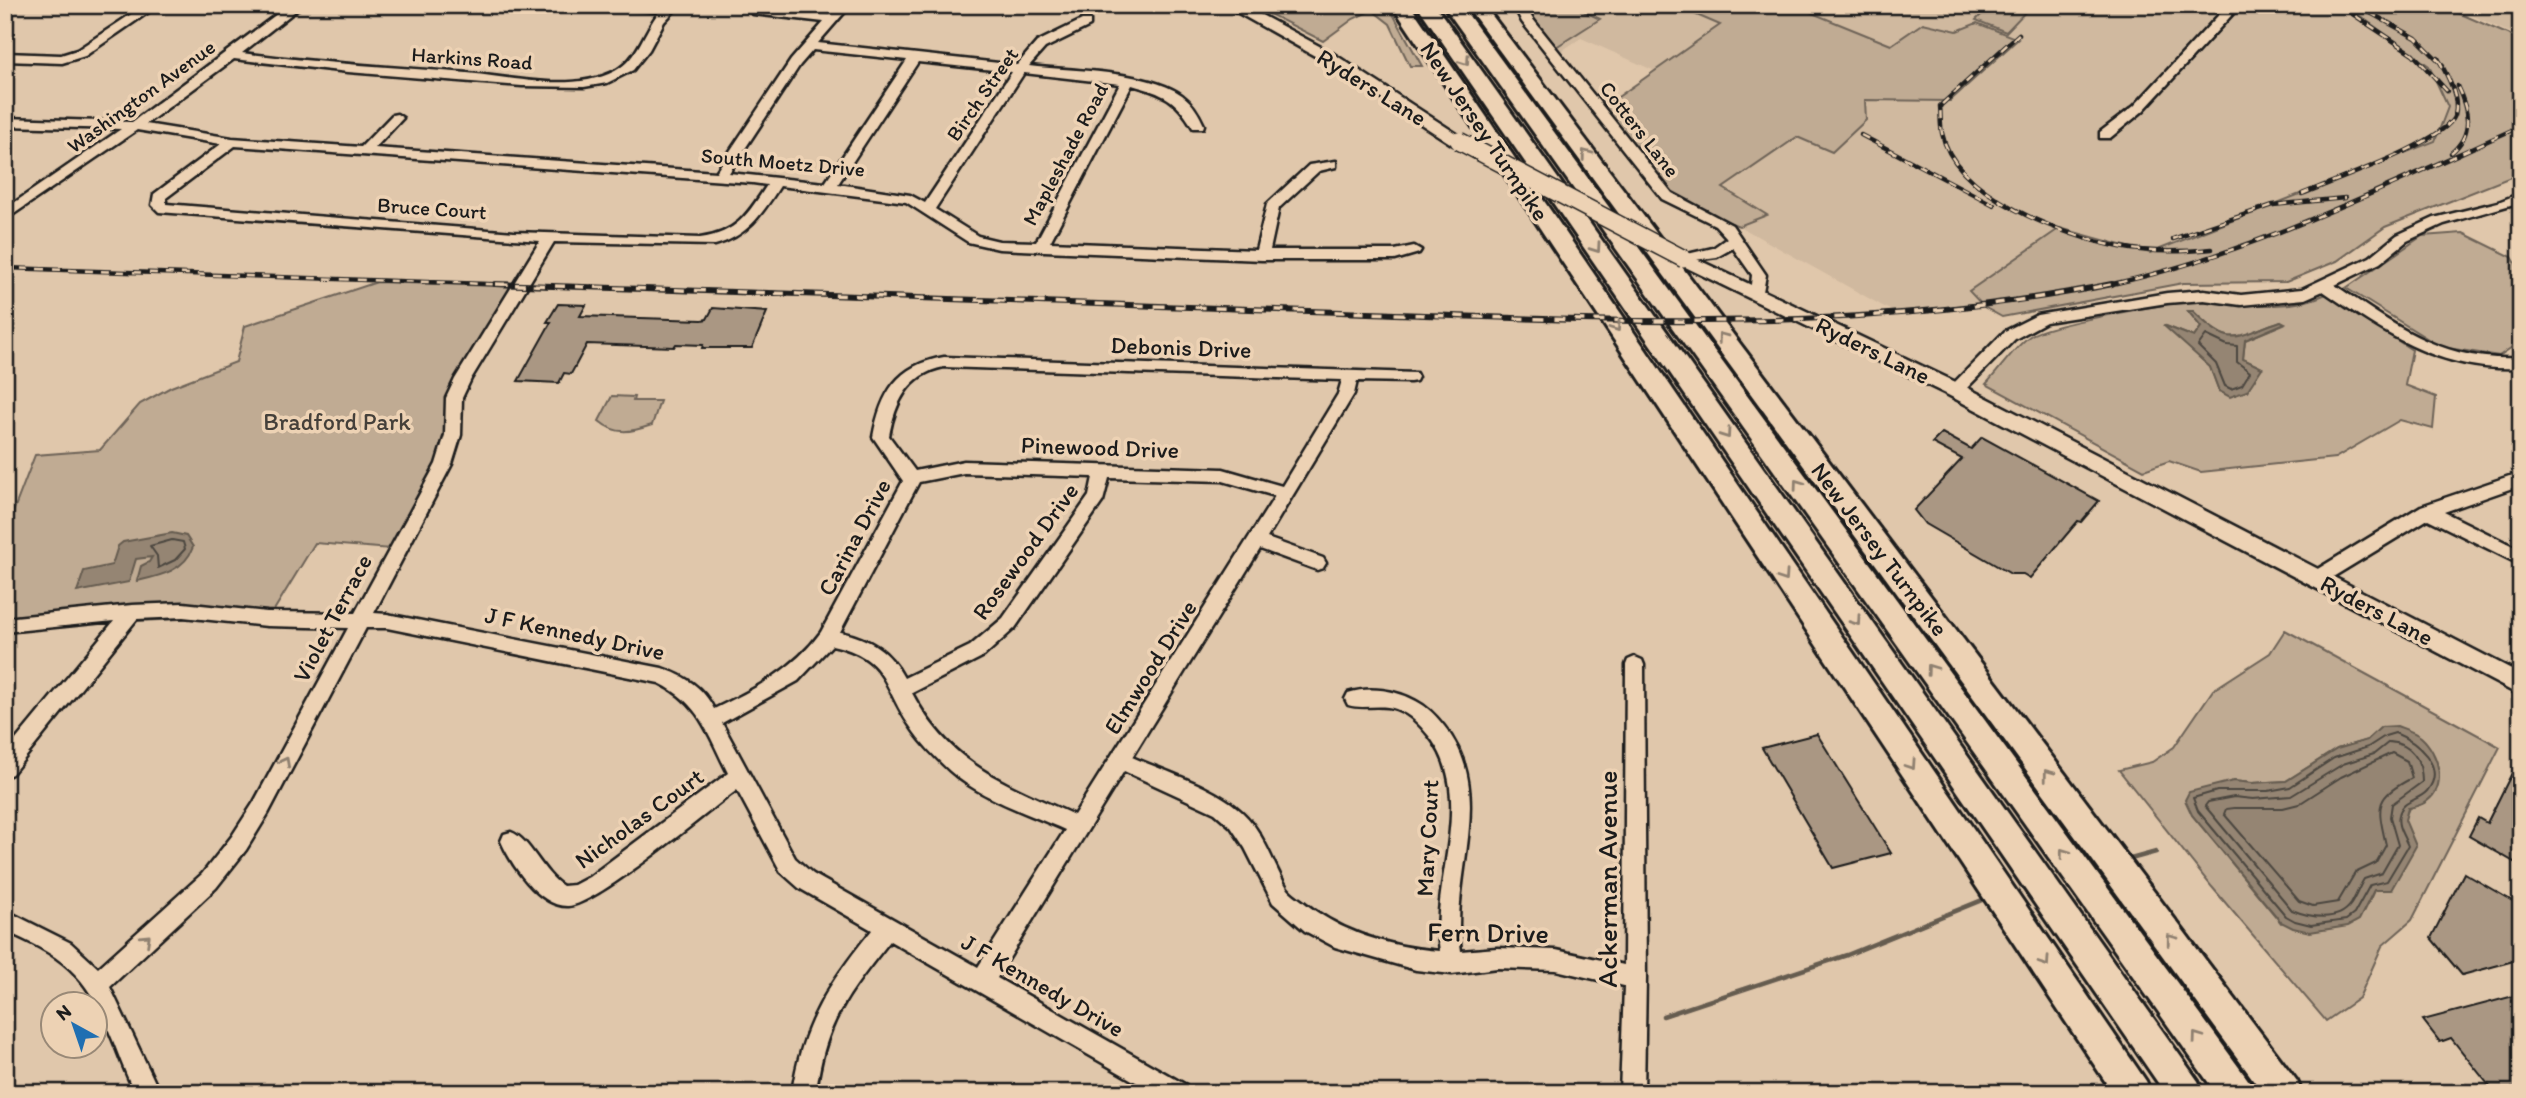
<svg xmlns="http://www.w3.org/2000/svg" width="2526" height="1098" font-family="Itim,sans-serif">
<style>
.built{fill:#d0b99f}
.green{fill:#c0ab93;stroke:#6e6458;stroke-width:2;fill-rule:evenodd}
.water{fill:#958573;stroke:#655b50;stroke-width:2}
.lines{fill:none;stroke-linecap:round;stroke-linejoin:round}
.shore{stroke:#4c463f;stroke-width:2}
.stream{stroke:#655b50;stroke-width:4.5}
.building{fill:#aa9783;stroke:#1c1c1c;stroke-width:2}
.minor-casing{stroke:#1c1c1c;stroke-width:5}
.major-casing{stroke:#1c1c1c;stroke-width:5}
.highway-casing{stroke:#1c1c1c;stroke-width:6}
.minor{fill:#edd2b4;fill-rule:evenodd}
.major{fill:#edd2b4;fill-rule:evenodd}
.highway{fill:#edd2b4;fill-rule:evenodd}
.rail-far1-casing{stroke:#1c1c1c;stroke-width:4.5}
.rail-casing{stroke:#1c1c1c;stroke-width:6}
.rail-far1{stroke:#edd2b4;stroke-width:2.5;stroke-dasharray:8;stroke-linecap:butt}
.rail{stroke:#edd2b4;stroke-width:3.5;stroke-dasharray:10;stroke-linecap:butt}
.major-bridge-casing{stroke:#1c1c1c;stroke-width:20;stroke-linecap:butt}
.major-bridge{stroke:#edd2b4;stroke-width:17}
.oneway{stroke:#8f8070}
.labels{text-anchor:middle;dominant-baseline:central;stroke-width:7;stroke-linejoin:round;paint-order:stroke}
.far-street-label{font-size:21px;fill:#1c1c1c;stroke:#edd2b4}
.street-label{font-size:24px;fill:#1c1c1c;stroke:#edd2b4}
.park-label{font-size:24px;fill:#45403a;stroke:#edd2b4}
.near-street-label{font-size:28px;fill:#1c1c1c;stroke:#edd2b4}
</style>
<rect width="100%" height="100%" fill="#e0c7ab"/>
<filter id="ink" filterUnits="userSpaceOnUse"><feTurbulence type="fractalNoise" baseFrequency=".0143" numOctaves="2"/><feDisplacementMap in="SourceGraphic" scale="14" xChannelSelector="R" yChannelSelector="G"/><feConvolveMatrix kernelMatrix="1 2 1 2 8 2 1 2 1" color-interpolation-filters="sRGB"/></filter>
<g filter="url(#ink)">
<!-- built -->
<g class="built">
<polygon points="1523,5 1704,5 1693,13 1720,25 1655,71 1581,38 1557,54"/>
<polygon points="1822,5 2345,5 2429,66 2448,107 2435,141 2150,253 2060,228 1969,290 1984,307 1897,314 1739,226 1766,215 1723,188 1798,137 1865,100 1892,99 1977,23 1958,31 1923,23 1891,45 1812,13"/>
<polygon points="2450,5 2521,5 2521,38"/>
</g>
<!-- green -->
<g class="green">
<polygon points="1252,5 1388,5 1422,66 1410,66 1390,24 1372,10 1353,19 1323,41"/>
<polygon points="1534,5 1595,5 1585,12 1600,19 1556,47 1530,13"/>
<polygon points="1704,5 1822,5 1812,13 1891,45 1923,23 1957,31 1977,23 2018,39 1950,101 1865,100 1866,120 1832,152 1797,137 1723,188 1767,215 1739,226 1673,201 1601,109 1720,25 1692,13"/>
<polygon points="1991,5 2032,5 2006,32 1976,20"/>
<polygon points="2345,5 2440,5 2521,40 2521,160 2511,177 2385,227 2337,261 2286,282 2183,283 2002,317 1984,307 1969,291 2060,228 2150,253 2435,141 2448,107 2429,66"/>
<polygon points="2463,233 2512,257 2521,272 2521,341 2499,356 2441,347 2346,288 2422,236"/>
<polygon points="377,282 524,287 460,393 453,458 404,550 315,543 271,615 5,627 5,533 35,455 100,450 140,404 171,387 236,362 245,326"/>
<path d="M 2326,294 L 2412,350 L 2405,385 L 2436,397 L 2433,429 L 2400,420 L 2335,458 L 2201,472 L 2169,461 L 2144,470 L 1986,384 C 2000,370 2013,348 2030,336 C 2045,325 2176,301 2198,301 C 2239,302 2287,313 2326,294 ZM 2193,311 C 2232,350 2233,337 2281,321 L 2284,324 L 2245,340 L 2243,359 L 2262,368 L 2219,391 L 2210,367 L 2166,326 L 2194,337 L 2201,327 L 2189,312 Z"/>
<path d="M 612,396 L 634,397 L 633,401 L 660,401 L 652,425 C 631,432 617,436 599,421 Z"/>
<path d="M 2285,630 L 2500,747 L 2412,920 L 2382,946 L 2359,998 L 2326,1021 L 2212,887 L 2119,770 L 2152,762 L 2174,747 L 2213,690 L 2270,653 ZM 2382,727 L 2424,803 L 2409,808 L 2369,902 L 2281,923 L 2192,815 L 2233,781 L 2252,783 L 2286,781 L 2337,749 L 2367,740 Z"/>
</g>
<!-- water -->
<g class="water">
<path d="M 2188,311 L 2193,311 C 2232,350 2233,337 2281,321 L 2285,323 L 2245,340 L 2243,359 L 2262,368 L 2247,391 L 2230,397 L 2219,391 L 2210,367 L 2163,325 L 2194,337 L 2201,327 Z"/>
<path d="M 172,533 L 186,536 L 193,547 C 185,571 159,576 137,581 L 141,566 L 149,562 L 152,557 L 136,559 L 129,582 L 77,592 L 84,571 L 112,565 L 118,546 L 123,542 Z"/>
<path d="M 2397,726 C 2405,729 2415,732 2421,737 C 2439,753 2449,788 2424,803 C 2420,806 2413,807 2408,808 L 2405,820 L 2416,846 L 2391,890 L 2374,890 L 2359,920 L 2348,926 L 2310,932 L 2293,928 L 2281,922 L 2192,815 L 2185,800 L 2189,792 L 2233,781 L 2252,783 L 2286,781 L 2337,749 L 2367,740 L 2381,727 Z"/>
</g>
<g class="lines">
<!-- shore -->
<g class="shore">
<polygon points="2206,335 2227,345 2237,346 2237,362 2250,372 2242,385 2231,389 2225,386 2216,364 2198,346"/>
<polygon points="172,540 183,542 185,549 175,560 158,568 157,556 150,546"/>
<path d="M 2395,733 C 2415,741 2448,766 2427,791 C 2418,801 2402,800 2399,815 C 2396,826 2404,836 2408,846 L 2387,881 L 2370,885 L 2354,914 L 2346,920 L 2311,925 L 2295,921 L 2286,916 L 2198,811 L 2193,798 L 2217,791 L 2268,791 L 2290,787 L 2334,758 L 2368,747 L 2385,736 Z"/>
<path d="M 2389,742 C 2412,744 2422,760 2422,782 L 2392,804 L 2390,817 L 2398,845 L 2382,873 L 2364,879 C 2359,887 2356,896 2351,904 C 2338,923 2309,917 2292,910 L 2205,806 L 2208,802 L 2234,797 L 2253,799 L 2291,796 L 2343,764 L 2374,754 Z"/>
<path d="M 2392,753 L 2407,761 L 2412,778 C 2374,798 2377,805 2386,845 L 2376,863 L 2355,873 L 2338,902 L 2313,906 L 2299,901 L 2224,814 L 2226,809 L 2234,808 L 2283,808 L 2299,804 L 2341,777 Z"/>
</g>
<!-- stream -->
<g class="stream">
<polyline points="2127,860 2156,852"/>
<polyline points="1663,1016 1847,955 1987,898"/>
</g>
</g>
<!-- building -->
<g class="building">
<polygon points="558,304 586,305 580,316 702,320 707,319 713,308 767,312 752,348 702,348 703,345 676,344 674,347 587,344 571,374 564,373 559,383 518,381 551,322 547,322"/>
<polygon points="1942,433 1971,449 1982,437 2099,501 2081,522 2078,521 2030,578 2023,574 2011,574 1925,524 1914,510 1962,459 1932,443"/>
<polygon points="1817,734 1891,853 1833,868 1762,748"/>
<polygon points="2514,769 2521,773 2521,866 2469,836 2478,818 2487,823"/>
<polygon points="2464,873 2521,906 2521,959 2462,975 2431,938"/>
<polygon points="2521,994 2521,1093 2495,1093 2451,1038 2440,1042 2423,1020"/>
</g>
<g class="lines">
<!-- minor casing -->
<g class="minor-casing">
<g id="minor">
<polygon points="145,5 159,5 85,56 62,63 5,61 5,53 61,55 77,50"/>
<path d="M 289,5 L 303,5 L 242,53 C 317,63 392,67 467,73 C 512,77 572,93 615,71 C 638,59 644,31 659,12 L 629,9 L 623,5 L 680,5 L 664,22 L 649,50 L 633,70 L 607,83 L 584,87 L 522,86 L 348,72 L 234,59 L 146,124 L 232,138 L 361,147 L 392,115 L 397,114 L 403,118 L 375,148 L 716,172 L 791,60 L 824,22 L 753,14 L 747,10 L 749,8 L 830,15 L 838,5 L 851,5 L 818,43 L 1017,65 L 1037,42 L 1082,20 L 1090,20 L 1090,26 L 1045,48 L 1029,66 C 1072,71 1146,70 1182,95 C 1193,103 1199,114 1204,125 L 1203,128 L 1193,128 C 1176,99 1164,94 1132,85 L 1050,242 L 1256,250 L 1267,204 L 1309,165 L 1336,161 L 1336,167 L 1319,171 L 1279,208 L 1270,250 L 1395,250 L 1414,246 L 1421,250 L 1419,253 L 1395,260 L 1262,260 L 999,249 L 968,242 L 906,202 L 780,186 C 762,214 748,236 715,245 L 554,242 L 471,379 L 462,398 L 461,435 L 452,464 L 374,613 L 387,614 L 662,668 C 685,676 703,687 714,709 C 756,689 794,669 821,632 L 903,481 L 873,437 C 881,393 897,365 944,357 L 1416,373 L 1418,377 L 1416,381 L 1410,382 L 1357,381 L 1354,394 L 1267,538 L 1323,558 L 1326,563 L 1323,568 L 1317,570 L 1260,549 L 1132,757 C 1166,772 1216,787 1242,812 C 1263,831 1272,862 1286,886 C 1289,892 1296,896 1301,900 C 1340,933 1390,947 1440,951 C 1429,882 1478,798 1429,736 C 1420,725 1410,714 1396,709 C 1380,703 1363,710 1348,705 L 1345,699 L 1348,693 C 1370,686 1396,690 1416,701 C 1428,707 1436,716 1444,726 C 1498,793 1449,876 1461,951 L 1497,948 L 1556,950 L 1624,965 L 1626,665 L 1628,660 L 1635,657 L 1642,660 L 1644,665 L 1646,978 L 1644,1093 L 1620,1093 L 1624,986 L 1556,970 L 1497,968 L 1452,974 L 1416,970 L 1335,947 L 1305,931 L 1273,903 L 1245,848 L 1231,827 L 1215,813 L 1124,771 L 997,978 L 1186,1085 L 1190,1093 L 1155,1093 L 890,941 C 848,994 824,1023 816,1093 L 792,1093 C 802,1023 829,983 872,930 L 799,888 L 781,872 L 737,790 C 708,811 597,905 568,906 C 539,907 511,864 501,841 L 504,834 L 511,832 C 530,839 542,873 563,886 L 574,885 L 589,877 L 728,773 C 708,734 700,703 659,683 L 387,628 L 366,628 L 268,814 L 246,850 L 216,888 L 110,987 L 160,1093 L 135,1093 C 115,1053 104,1000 70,969 C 52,952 28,941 5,931 L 5,910 L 71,943 L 98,968 L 202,874 L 232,836 L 254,802 L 348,628 L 267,626 L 183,617 L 137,619 L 12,774 L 5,777 L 5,753 L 114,621 L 5,632 L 5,618 L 132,605 L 183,603 L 267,612 L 355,613 L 436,464 L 445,435 L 446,398 L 455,379 L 540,241 L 159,212 L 152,205 L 154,194 L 221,144 L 137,130 L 5,220 L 5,209 L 121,129 L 5,126 L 5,118 L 132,122 ZM 813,50 L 907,60 L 825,183 L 729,173 L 800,65 ZM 918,62 L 1012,72 L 925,203 L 910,195 L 838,184 ZM 1024,73 L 1120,84 L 1036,242 L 999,241 L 978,236 L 935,209 ZM 235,146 L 753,183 L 767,185 C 748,214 737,233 700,238 L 514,232 L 166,204 L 166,198 ZM 944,367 L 1342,380 L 1338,394 L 1282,486 L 1223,469 L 964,461 L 915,471 L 889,436 C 895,403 908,374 944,367 ZM 964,473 L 1093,477 L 1089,496 L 1003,618 L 970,646 L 904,678 C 889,650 871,639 840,632 L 919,482 ZM 1109,478 L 1223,481 L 1275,496 L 1074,815 C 1004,783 950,765 912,693 L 984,656 L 1015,628 L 1103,501 ZM 832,645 C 889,658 882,686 910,726 C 920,742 936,758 950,771 C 978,797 1029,814 1065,830 L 978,967 L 813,874 L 795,858 L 722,723 L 798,681 Z"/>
<polygon points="1519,5 1531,5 1529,12 1532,18 1672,193 1732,225 1766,275 1762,297 1757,299 1750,294 1752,275 1733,248 1717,257 1679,262 1677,259 1679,256 1713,248 1727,238 1715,225 1662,199 1522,22 1517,12"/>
<polygon points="2228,5 2241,5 2143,111 2110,138 2100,138 2100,132 2134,106"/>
<path d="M 2521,193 L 2521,202 L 2444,224 L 2407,241 L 2380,263 L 2335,285 C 2397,327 2442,362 2521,358 L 2521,368 C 2440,372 2387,335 2323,291 L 2305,299 L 2241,305 L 2204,300 L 2167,303 L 2046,322 L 2015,339 L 1961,394 L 1949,394 L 1947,390 L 2005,331 L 2037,315 L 2167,293 L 2204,290 L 2241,295 L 2302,289 L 2370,257 L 2397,235 L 2434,218 L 2498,202 Z"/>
<polygon points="2521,472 2521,485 2444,512 2521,550 2521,565 2428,519 2323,583 2311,583 2308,578 2311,573 2421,506"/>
</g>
</g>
<!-- major casing -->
<g class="major-casing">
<g id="major">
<polygon points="1224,5 1243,5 1334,54 1468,141 1459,146 1453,145 1322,60"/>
<polygon points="1684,253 1962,385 2521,674 2521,696 1948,395 1677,263 1675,259"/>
</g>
</g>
<!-- highway casing -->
<g class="highway-casing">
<g id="highway">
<polygon points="1392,5 1410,5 2146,1081 2151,1093 2113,1093"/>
<polygon points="1417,5 1435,5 2198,1081 2203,1093 2165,1093"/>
<polygon points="1443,5 1461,5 2249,1081 2254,1093 2216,1093"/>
<polygon points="1466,5 1484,5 2297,1081 2302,1093 2263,1093"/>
</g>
</g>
<!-- minor -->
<use href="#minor" class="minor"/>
<!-- major -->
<use href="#major" class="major"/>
<!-- highway -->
<use href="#highway" class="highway"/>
<!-- rail-far1 casing -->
<g class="rail-far1-casing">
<g id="rail-far1">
<polyline points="2356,5 2416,38 2443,65"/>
<polyline points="2342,7 2413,54 2447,91"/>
<path d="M 2019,34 L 1940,106 C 1941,115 1940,124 1942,133 C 1954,195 2066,237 2120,247 C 2151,253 2182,252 2212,249"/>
<polyline points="1861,135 1994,205"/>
<path d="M 2451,153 C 2474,134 2469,111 2457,86"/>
<path d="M 2302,194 C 2332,181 2446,142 2455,115 C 2460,96 2446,74 2438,58"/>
<polyline points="2173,239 2273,205 2345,198"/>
<polyline points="5,268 548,286"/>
<path d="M 2103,286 C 2249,256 2386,186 2521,126"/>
</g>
</g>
<!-- rail casing -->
<g class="rail-casing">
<path id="rail" d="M 495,284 C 777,293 1059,303 1341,312 C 1599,321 1857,336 2112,284"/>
</g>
<!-- rail-far1 -->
<use href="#rail-far1" class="rail-far1"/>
<!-- rail -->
<use href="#rail" class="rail"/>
<!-- major-bridge casing -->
<g class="major-bridge-casing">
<polyline id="major-bridge" points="1459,141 1684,259"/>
</g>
<!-- major-bridge -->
<use href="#major-bridge" class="major-bridge"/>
</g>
<!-- one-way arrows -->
<defs><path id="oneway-chevron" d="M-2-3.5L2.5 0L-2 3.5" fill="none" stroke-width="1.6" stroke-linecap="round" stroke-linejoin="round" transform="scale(1.75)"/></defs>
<g class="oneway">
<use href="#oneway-chevron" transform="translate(1465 61) rotate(55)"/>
<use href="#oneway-chevron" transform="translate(1586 154) rotate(-127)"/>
<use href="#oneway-chevron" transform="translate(1596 248) rotate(55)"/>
<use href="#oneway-chevron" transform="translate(1616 327) rotate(56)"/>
<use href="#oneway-chevron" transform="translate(1722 337) rotate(-127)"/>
<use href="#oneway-chevron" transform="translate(1726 434) rotate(55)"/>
<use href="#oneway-chevron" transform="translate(1798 484) rotate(-126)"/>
<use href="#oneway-chevron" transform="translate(1784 577) rotate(56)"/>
<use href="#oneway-chevron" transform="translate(1856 621) rotate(55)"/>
<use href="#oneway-chevron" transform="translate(1931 669) rotate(-126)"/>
<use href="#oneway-chevron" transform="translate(285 762) rotate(-62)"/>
<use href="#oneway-chevron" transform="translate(1911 765) rotate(56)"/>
<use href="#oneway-chevron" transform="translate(2048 774) rotate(-127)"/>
<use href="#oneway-chevron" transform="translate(2064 853) rotate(-126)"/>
<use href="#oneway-chevron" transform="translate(146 939) rotate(-43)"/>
<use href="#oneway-chevron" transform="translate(2171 939) rotate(-127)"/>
<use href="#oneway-chevron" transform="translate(2045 962) rotate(56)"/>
<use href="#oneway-chevron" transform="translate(2197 1037) rotate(-126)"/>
</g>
</g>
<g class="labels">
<!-- far-street labels -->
<g class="far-street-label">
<text transform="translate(472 58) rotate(4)">Harkins Road</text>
<text transform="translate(982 94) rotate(-55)">Birch Street</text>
<text transform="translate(141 96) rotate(-36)">Washington Avenue</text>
<text transform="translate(1640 129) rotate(52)">Cotters Lane</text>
<text transform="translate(1065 154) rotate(-62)">Mapleshade Road</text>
<text transform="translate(783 162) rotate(5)">South Moetz Drive</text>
<text transform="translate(432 208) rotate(4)">Bruce Court</text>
</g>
<!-- street labels -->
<g class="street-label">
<text transform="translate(1372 87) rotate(32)">Ryders Lane</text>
<text transform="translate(1485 131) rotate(56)">New Jersey Turnpike</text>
<text transform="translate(1181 347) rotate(2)">Debonis Drive</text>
<text transform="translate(1873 350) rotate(26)">Ryders Lane</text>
<text transform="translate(1100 447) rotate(2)">Pinewood Drive</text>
<text transform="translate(854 537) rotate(-62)">Carina Drive</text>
<text transform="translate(1880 549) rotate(53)">New Jersey Turnpike</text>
<text transform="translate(1025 551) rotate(-54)">Rosewood Drive</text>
<text transform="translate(2377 610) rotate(28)">Ryders Lane</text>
<text transform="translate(332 618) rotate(-62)">Violet Terrace</text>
<text transform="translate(575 633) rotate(12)">J F Kennedy Drive</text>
<text transform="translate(1150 667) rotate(-58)">Elmwood Drive</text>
<text transform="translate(639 818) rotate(-36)">Nicholas Court</text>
<text transform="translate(1427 838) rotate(-87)">Mary Court</text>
<text transform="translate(1043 985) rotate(30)">J F Kennedy Drive</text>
</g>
<!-- park labels -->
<g class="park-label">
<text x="337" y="421">Bradford Park</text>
</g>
<!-- near-street labels -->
<g class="near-street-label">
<text transform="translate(1607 879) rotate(-90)">Ackerman Avenue</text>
<text transform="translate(1488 932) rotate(1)">Fern Drive</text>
</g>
</g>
<!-- margin -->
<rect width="2526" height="1098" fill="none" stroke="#edd2b4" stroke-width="28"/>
<rect x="14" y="14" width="2498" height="1070" fill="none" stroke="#1c1c1c" stroke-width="2.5" filter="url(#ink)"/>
<!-- north arrow -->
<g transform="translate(74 1025) rotate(320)"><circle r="33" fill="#edd2b4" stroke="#998977" stroke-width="2"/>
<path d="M0-5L12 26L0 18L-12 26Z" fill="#1f6fb2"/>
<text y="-10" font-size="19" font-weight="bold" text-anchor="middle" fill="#1c1c1c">N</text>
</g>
</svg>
